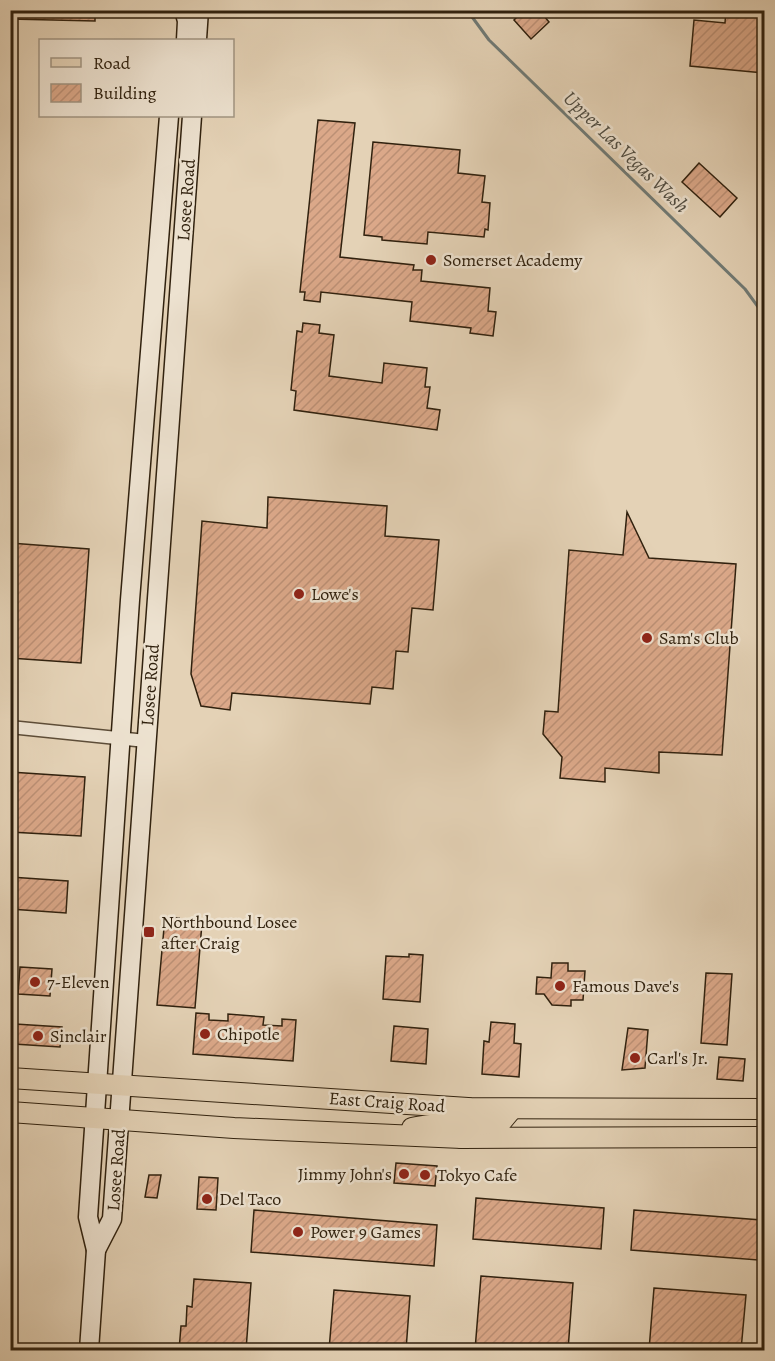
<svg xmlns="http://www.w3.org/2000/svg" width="775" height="1361" font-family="Alegreya,serif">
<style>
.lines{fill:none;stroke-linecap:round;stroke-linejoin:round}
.stream{stroke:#707a75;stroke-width:3}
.building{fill:url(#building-hatch);stroke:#30210e;stroke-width:1.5}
.minor-casing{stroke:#5d4d38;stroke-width:15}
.secondary-casing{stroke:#30210e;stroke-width:21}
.primary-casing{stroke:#30210e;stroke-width:22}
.minor{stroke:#ede2d0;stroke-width:12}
.secondary{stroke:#ede2d0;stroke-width:18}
.primary{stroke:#e4d2b6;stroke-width:20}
.poi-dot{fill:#8f2418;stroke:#ede2d0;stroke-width:2}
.labels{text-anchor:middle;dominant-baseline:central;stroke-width:5;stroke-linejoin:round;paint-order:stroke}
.street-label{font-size:18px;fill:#30210e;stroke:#ede2d0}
.poi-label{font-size:18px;fill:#30210e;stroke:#ede2d0;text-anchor:start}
.water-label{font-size:20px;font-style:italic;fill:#504d42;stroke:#ede2d0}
</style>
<defs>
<pattern id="building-hatch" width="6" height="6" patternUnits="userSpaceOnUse" patternTransform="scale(1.5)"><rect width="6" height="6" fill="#dba889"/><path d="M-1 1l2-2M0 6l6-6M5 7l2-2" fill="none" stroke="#bc9075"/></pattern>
</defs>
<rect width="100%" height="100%" fill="#e4d2b6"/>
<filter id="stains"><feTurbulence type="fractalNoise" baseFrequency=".00333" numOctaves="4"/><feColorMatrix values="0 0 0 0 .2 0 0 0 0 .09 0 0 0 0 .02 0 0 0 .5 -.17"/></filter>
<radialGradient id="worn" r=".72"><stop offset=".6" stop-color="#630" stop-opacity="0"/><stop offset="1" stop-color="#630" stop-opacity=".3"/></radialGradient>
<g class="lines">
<!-- stream -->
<polyline class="stream" points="467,10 489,40 745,289 764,315"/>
</g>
<!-- building -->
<g class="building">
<polygon points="10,10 95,10 95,21 10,19"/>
<polygon points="524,10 539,10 549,22 531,39 514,20"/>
<polygon points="726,10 765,10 765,73 690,66 694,20 725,23"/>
<polygon points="318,120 355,123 340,257 414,265 413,270 422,270 421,281 490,288 488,311 496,312 493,336 470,333 471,328 410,321 412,302 321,292 320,302 304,300 305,292 300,292"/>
<polygon points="373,142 460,150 458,173 485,176 482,202 490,203 488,230 485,229 484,237 428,232 427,244 382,240 382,237 364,235"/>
<polygon points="699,163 737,198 720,217 682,182"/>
<polygon points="303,323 320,325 319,333 334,335 329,376 382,383 384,363 427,368 425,387 430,387 427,408 440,410 437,430 294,410 296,391 291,390 297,331 302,332"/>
<polygon points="268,497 387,506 385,536 439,540 433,610 412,608 408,652 396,651 393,689 372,687 370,704 232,693 230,710 201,706 191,674 202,521 267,528"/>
<polygon points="627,512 649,558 736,564 722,755 659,752 659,773 605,768 605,782 560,778 562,757 543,734 545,711 558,712 569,550 623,555"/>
<polygon points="10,543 89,549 81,663 10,658"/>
<polygon points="10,772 85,777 81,836 10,832"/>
<polygon points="10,877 68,881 66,913 10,909"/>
<polygon points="165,917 179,918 178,922 202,923 195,1008 157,1005"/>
<polygon points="409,954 423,955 420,1002 383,999 386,956 409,957"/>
<polygon points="552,963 568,963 568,971 585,971 583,1000 571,1000 571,1006 552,1005 544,994 536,994 537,977 551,978"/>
<polygon points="20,967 52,969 50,996 18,994"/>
<polygon points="706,973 732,974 727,1045 701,1043"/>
<polygon points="196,1013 209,1014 209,1020 228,1021 228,1014 264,1017 263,1025 282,1026 282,1019 296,1020 293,1061 193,1054"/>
<polygon points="491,1022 515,1024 514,1043 521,1044 519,1077 482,1074 484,1041 489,1042"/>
<polygon points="15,1024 62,1027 60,1047 14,1044"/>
<polygon points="394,1026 428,1029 426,1064 391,1061"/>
<polygon points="628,1028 648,1030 645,1068 622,1070"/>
<polygon points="719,1057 745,1059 743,1081 717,1079"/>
<polygon points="396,1163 437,1166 435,1186 394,1183"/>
<polygon points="149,1175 161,1175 157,1198 145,1197"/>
<polygon points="199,1177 218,1178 216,1210 197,1209"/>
<polygon points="476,1198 604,1208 601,1249 473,1239"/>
<polygon points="254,1210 437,1225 434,1266 251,1252"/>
<polygon points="634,1210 761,1220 758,1260 631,1250"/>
<polygon points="481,1276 573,1283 568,1350 475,1350"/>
<polygon points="194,1279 251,1283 246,1350 179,1350 181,1326 186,1326 187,1306 192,1307"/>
<polygon points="654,1288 746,1295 741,1350 649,1350"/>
<polygon points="334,1290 410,1296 406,1350 329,1350"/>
</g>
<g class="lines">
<!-- minor casing -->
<g class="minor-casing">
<polyline id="minor" points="10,727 146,741"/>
</g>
<!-- secondary casing -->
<g class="secondary-casing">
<g id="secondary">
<polyline points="184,10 187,21 186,40"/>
<polyline points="197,39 199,10"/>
<polyline points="96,1250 112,1219 192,116"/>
<polyline points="89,1350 96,1250 88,1217 130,600 169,116"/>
</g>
</g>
<!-- primary casing -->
<g class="primary-casing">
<g id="primary">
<polyline points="10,1078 468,1108 764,1109"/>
<polyline points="10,1112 234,1128 462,1138 764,1137"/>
<path d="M 412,1128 C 434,1123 454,1127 468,1108"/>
<polyline points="462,1138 472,1126 502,1121 512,1109"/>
</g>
</g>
<!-- minor -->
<use href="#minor" class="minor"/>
<!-- secondary -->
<use href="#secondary" class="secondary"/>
<!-- primary -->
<use href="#primary" class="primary"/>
</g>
<!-- markers -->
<g class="poi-dot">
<circle cx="431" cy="260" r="6"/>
<circle cx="299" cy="594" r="6"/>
<circle cx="647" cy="638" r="6"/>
<rect x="143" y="926" width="12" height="12" rx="3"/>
<circle cx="35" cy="982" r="6"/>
<circle cx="560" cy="986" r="6"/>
<circle cx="205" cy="1034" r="6"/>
<circle cx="38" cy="1036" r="6"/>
<circle cx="635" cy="1058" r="6"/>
<circle cx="404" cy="1174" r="6"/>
<circle cx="425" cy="1175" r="6"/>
<circle cx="207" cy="1199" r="6"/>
<circle cx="298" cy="1232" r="6"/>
</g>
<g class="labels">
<!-- street labels -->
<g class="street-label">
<text transform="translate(186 200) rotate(-86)">Losee Road</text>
<text transform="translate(150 685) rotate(-86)">Losee Road</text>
<text transform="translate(387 1102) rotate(4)">East Craig Road</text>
<text transform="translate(116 1170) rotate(-86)">Losee Road</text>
</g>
<!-- poi labels -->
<g class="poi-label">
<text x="443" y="260">Somerset Academy</text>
<text x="311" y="594">Lowe's</text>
<text x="659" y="638">Sam's Club</text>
<text x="161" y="922">Northbound Losee<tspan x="161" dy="21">after Craig</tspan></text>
<text x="47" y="982">7-Eleven</text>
<text x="572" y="986">Famous Dave's</text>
<text x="217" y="1034">Chipotle</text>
<text x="50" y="1036">Sinclair</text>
<text x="647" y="1058">Carl's Jr.</text>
<text x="392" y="1174" text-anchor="end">Jimmy John's</text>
<text x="437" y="1175">Tokyo Cafe</text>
<text x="219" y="1199">Del Taco</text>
<text x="310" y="1232">Power 9 Games</text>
</g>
<!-- water labels -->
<g class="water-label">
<text transform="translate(626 152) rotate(44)">Upper Las Vegas Wash</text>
</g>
</g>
<!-- margin -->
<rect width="775" height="1361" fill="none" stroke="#e4d2b6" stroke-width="36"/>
<rect x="12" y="12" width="751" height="1337" fill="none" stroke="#30210e" stroke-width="3"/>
<rect x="18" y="18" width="739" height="1325" fill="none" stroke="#30210e" stroke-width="1.5"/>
<!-- legend -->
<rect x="39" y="39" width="195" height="78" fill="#ede2d0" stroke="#a19582" stroke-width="1.5"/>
<rect x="51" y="58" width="30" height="9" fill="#e4d2b6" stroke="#a19582" stroke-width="1.5"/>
<text x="93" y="69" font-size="18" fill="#30210e">Road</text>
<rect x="51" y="84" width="30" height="18" fill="url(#building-hatch)" stroke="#a19582" stroke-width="1.5"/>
<text x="93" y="99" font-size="18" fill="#30210e">Building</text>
<rect width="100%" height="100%" filter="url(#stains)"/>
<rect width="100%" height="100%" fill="url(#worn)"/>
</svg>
